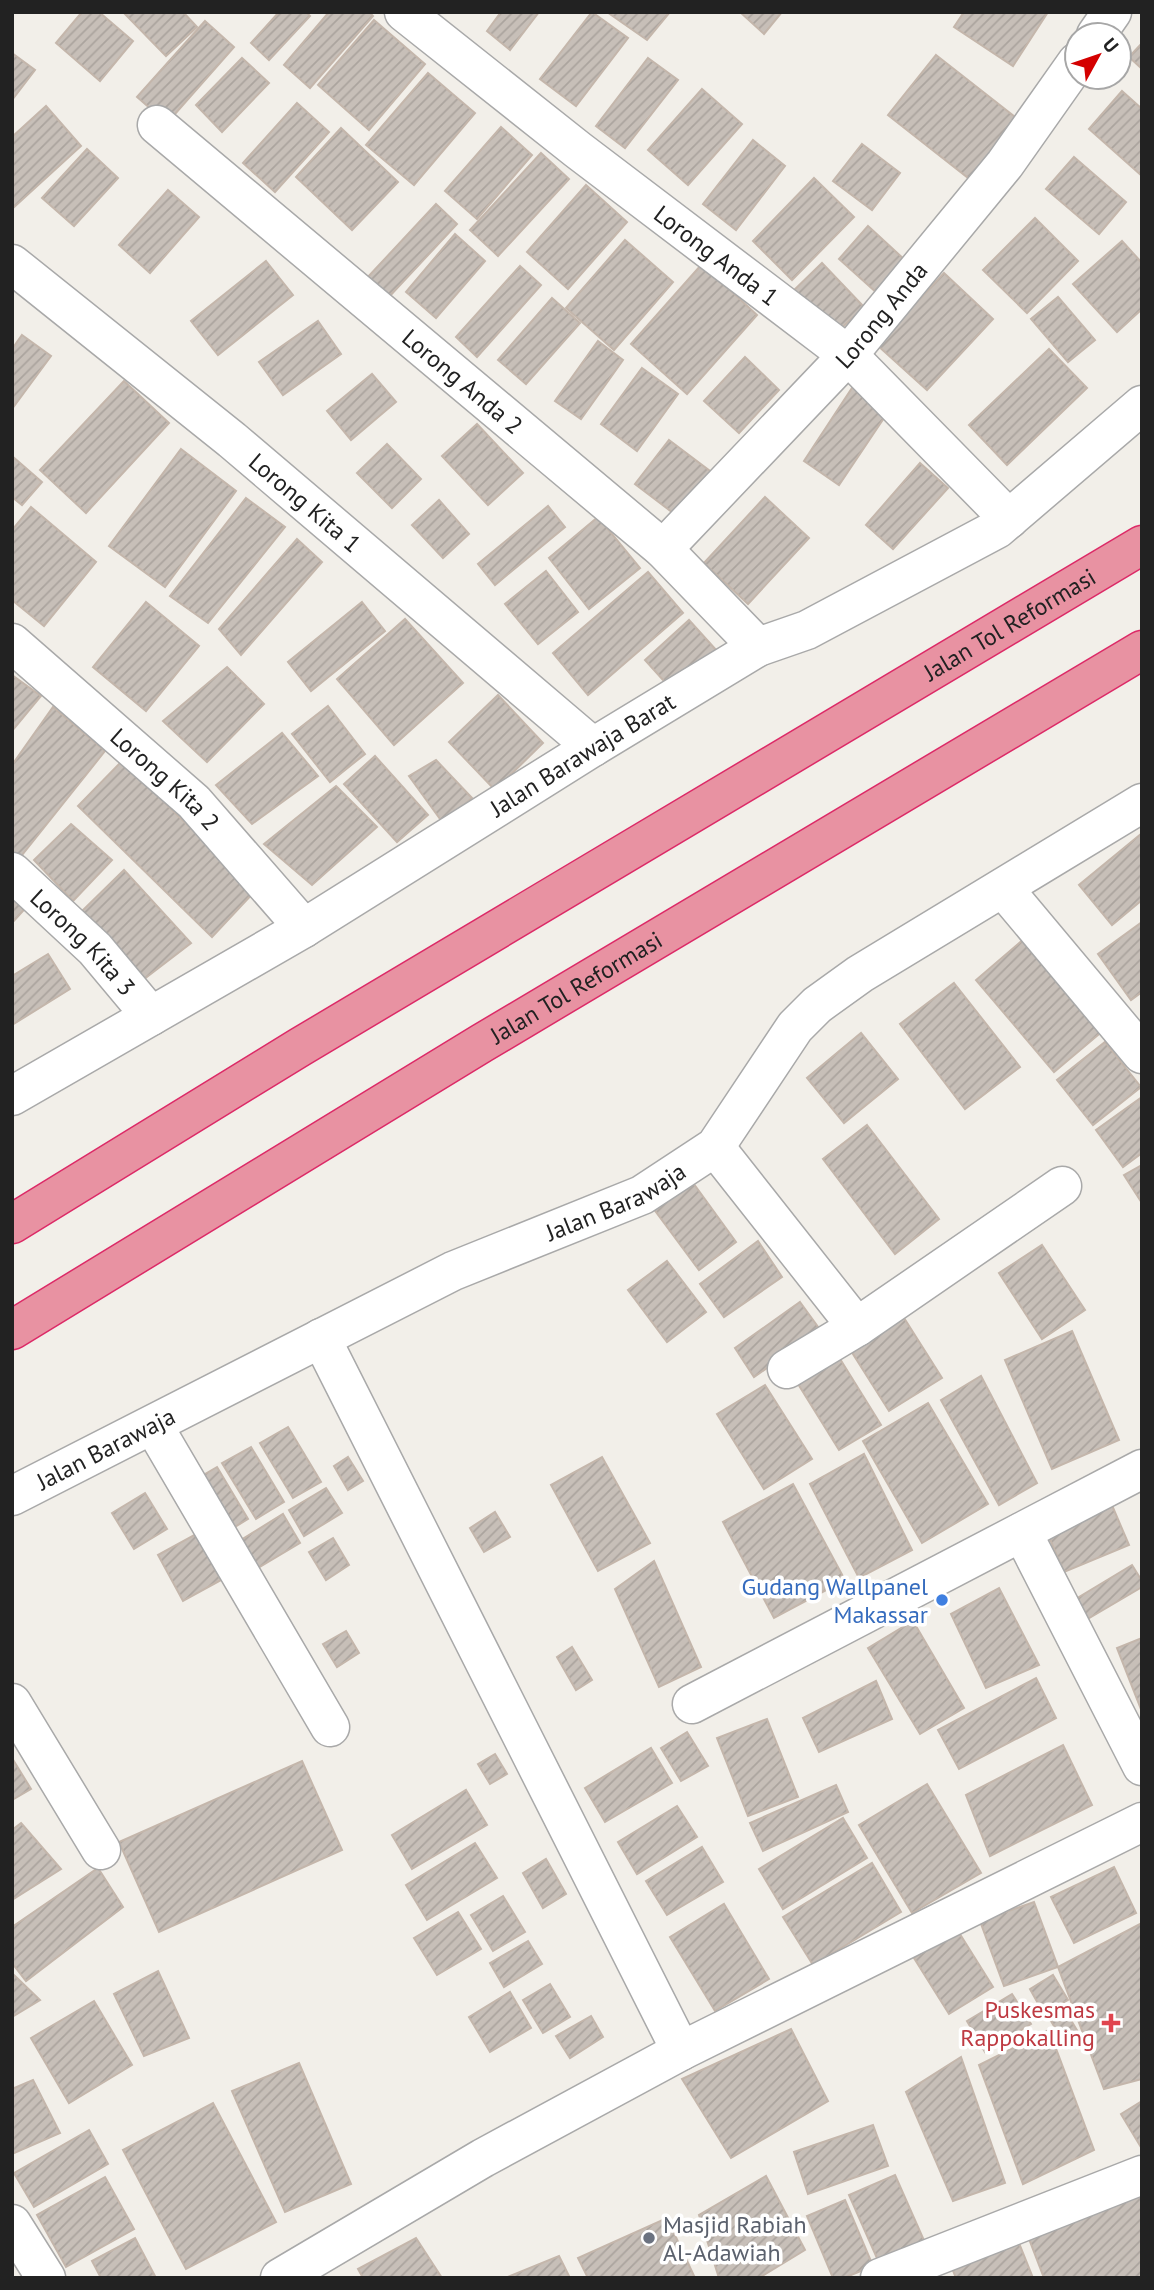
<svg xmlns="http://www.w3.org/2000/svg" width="1154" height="2290" font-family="'PT Sans',sans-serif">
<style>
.building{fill:url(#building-hatch);stroke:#c4b6ab;stroke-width:2}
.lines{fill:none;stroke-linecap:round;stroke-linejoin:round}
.street-casing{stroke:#a9a9a9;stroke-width:41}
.highway-casing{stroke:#dc2a67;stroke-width:41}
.street{stroke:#fff;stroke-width:38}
.highway{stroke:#e892a2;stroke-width:38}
.shop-dot{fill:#3f7fe0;stroke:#fff;stroke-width:2.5}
.health-dot{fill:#e0444e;stroke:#fff;stroke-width:2.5}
.worship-dot{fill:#6b7280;stroke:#fff;stroke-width:2.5}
.labels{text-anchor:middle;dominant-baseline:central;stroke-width:7;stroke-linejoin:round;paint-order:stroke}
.street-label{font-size:24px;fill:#222;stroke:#fff}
.shop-label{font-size:24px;fill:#366cbe;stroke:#fff;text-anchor:end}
.health-label{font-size:24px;fill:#be3a42;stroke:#fff;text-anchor:end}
.worship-label{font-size:24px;fill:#5b616d;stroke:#fff;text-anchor:start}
</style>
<defs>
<pattern id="building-hatch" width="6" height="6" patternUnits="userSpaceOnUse" patternTransform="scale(1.75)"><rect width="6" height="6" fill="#c7bfb8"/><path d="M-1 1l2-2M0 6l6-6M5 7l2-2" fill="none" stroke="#aba49e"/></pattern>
</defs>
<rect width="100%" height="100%" fill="#f2efe9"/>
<!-- building -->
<g class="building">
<polygon points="82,12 99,12 133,41 100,81 56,43"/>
<polygon points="123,12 183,12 197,27 166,56"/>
<polygon points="279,12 306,12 310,16 269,60 251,43"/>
<polygon points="329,12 369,12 373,16 310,88 284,65"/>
<polygon points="501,12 539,12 510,50 487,31"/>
<polygon points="592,12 628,38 576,106 540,79"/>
<polygon points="607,12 670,12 647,40"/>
<polygon points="740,12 782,12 764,34"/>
<polygon points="964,12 1048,12 1013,66 954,27"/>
<polygon points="374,20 425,64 369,130 318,85"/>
<polygon points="205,21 234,47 167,123 137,97"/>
<polygon points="1142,43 1142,69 1129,57"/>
<polygon points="12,53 35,70 12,100"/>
<polygon points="936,55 1019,120 972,181 888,115"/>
<polygon points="242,58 269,83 222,132 196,105"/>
<polygon points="648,58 678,80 625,148 596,126"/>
<polygon points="428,73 475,113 414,185 366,145"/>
<polygon points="702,89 742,124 688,185 648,150"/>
<polygon points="1122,91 1142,109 1142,176 1089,129"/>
<polygon points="297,103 329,132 275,192 243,163"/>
<polygon points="46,106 81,146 12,209 12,137"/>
<polygon points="501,127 532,155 477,219 445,191"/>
<polygon points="341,128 398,182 352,230 296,177"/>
<polygon points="753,140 785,166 736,230 703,204"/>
<polygon points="862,144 900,173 872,210 833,181"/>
<polygon points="87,149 118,178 74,226 42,198"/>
<polygon points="541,153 569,179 498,256 470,230"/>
<polygon points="1074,157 1126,202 1099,234 1046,189"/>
<polygon points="814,178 854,217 792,280 753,241"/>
<polygon points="586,185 627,222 568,289 527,252"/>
<polygon points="168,190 199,217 150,273 119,245"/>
<polygon points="436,204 457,224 387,299 366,279"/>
<polygon points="1035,218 1078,261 1027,313 983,270"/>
<polygon points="868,226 906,261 877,293 839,259"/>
<polygon points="455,234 485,261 436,318 406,292"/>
<polygon points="625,240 673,282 614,350 566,308"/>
<polygon points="1122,241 1142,263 1142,309 1117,332 1073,284"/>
<polygon points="266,261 293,295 218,355 191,321"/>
<polygon points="822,263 864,307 831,338 789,295"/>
<polygon points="702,264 757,315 687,394 631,344"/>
<polygon points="520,266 541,285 477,357 456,337"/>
<polygon points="944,273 993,319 927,390 877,345"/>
<polygon points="1058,297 1095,340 1068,362 1031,319"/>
<polygon points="552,298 580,323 526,384 498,360"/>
<polygon points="318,321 341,354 283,395 259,362"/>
<polygon points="22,335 51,356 12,409 12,349"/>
<polygon points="598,341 623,360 581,419 555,401"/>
<polygon points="1049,349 1087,388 1007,465 969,425"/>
<polygon points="745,357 779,390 739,433 704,401"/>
<polygon points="642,368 678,394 637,451 601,424"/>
<polygon points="372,374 396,402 351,440 327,411"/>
<polygon points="124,381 169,423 86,513 40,470"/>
<polygon points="854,385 890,409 839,485 804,461"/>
<polygon points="477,424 523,473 488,505 442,456"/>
<polygon points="669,440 714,474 681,519 635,484"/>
<polygon points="387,444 421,479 392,508 357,473"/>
<polygon points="181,449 236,491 165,587 109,546"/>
<polygon points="12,456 42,482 22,505 12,497"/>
<polygon points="920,463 948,488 893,549 866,525"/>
<polygon points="765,497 809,538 748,604 704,563"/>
<polygon points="246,498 285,527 208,623 170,596"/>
<polygon points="439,500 469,534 443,558 412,525"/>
<polygon points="548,506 565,527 495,585 478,564"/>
<polygon points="31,507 96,562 44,626 12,600 12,530"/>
<polygon points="598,517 640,568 589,609 549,558"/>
<polygon points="297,539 322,562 241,655 219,629"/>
<polygon points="546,571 578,612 538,644 505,604"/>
<polygon points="648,572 683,613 588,695 553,653"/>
<polygon points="146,602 199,646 146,711 93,667"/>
<polygon points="362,602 385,631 311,691 288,662"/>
<polygon points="405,619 463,683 394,745 337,679"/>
<polygon points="689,620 717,651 673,691 645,660"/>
<polygon points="227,667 264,704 207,762 163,721"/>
<polygon points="12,675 41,696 12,731"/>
<polygon points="498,695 543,743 495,790 449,742"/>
<polygon points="328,706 365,754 330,782 292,734"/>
<polygon points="53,707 105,751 18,860 12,855 12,765"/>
<polygon points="282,733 318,776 252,824 216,785"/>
<polygon points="375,756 428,815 397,842 344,784"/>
<polygon points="436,760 472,798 443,823 409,776"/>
<polygon points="122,761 255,891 212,937 78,806"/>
<polygon points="336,786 377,827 312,885 264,844"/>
<polygon points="71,824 112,860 73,901 34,860"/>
<polygon points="1142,833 1142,900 1112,925 1079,885"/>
<polygon points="124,870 191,943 143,980 82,911"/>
<polygon points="12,886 31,902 12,923"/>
<polygon points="1142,922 1142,992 1131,1000 1098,954"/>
<polygon points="1025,938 1104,1030 1054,1072 976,980"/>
<polygon points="48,954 70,989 12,1025 12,976"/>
<polygon points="954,983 1020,1067 965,1109 900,1024"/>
<polygon points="861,1033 898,1079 844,1123 807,1078"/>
<polygon points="1105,1042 1141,1087 1093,1125 1057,1080"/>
<polygon points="1142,1097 1142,1153 1123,1167 1096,1130"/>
<polygon points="867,1125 939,1219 895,1254 823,1159"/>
<polygon points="1142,1165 1142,1203 1124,1175"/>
<polygon points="691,1180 736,1242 699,1270 653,1208"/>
<polygon points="758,1241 782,1277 724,1317 700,1284"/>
<polygon points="1042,1245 1085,1310 1042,1339 999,1273"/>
<polygon points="667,1261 706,1312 667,1342 628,1290"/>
<polygon points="800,1302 821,1331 754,1377 735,1348"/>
<polygon points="899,1310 942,1378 889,1411 846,1343"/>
<polygon points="1072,1331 1119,1440 1052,1469 1005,1360"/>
<polygon points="832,1346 881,1425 839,1450 790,1371"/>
<polygon points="981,1376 1037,1483 999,1505 941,1400"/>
<polygon points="765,1385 812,1459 764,1489 717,1414"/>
<polygon points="928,1403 988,1504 922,1543 863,1441"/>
<polygon points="288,1427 321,1482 293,1498 260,1443"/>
<polygon points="251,1447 284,1502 256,1519 222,1463"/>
<polygon points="864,1454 912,1550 859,1578 810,1484"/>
<polygon points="348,1457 363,1481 348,1490 334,1466"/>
<polygon points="602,1457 650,1543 598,1571 551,1485"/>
<polygon points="217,1467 248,1519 225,1533 193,1481"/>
<polygon points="793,1484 845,1580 774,1618 723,1522"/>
<polygon points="326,1488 342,1513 304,1536 289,1510"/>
<polygon points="145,1493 167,1529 134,1549 112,1513"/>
<polygon points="1111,1503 1129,1545 1064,1572 1046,1530"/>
<polygon points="495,1512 510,1537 484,1552 470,1528"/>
<polygon points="283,1514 300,1543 248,1574 231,1546"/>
<polygon points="196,1534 221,1580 183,1601 158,1555"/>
<polygon points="333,1538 349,1565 326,1580 309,1552"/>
<polygon points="654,1561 701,1667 659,1687 615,1589"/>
<polygon points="1132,1565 1142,1581 1142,1587 1086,1620 1074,1600"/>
<polygon points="999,1588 1039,1665 986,1688 951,1614"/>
<polygon points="913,1621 964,1708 920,1734 868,1648"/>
<polygon points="346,1631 359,1653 337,1667 323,1644"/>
<polygon points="1142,1638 1142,1712 1117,1648"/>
<polygon points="572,1647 592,1680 576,1690 557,1657"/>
<polygon points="1036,1678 1056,1718 959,1769 938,1730"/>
<polygon points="876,1681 892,1719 819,1752 803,1718"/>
<polygon points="767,1719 798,1797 748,1816 717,1738"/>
<polygon points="687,1732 708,1766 681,1781 661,1748"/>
<polygon points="1063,1745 1092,1805 990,1856 966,1795"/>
<polygon points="651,1748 672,1783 605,1822 585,1788"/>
<polygon points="495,1754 507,1774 490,1784 478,1764"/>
<polygon points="12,1758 31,1789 12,1800"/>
<polygon points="302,1761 342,1850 159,1932 119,1842"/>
<polygon points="927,1784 981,1873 912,1913 859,1825"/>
<polygon points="836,1785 848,1812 763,1851 750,1823"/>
<polygon points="466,1790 487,1825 412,1869 392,1835"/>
<polygon points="677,1806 697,1837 637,1874 618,1842"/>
<polygon points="843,1818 867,1858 783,1909 759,1869"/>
<polygon points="21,1823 61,1869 12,1900 12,1830"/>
<polygon points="475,1843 497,1878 427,1920 406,1885"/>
<polygon points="702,1847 723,1882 667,1915 646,1881"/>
<polygon points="546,1859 566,1894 543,1908 523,1873"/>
<polygon points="872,1863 901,1912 813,1965 783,1917"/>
<polygon points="1114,1867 1136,1913 1074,1943 1051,1897"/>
<polygon points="98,1868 123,1907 26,1981 12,1963 12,1927"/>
<polygon points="503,1896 525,1932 493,1951 471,1915"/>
<polygon points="1034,1902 1058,1967 1004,1986 980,1921"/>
<polygon points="724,1904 769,1979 715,2011 670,1937"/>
<polygon points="458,1912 481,1949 437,1975 414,1938"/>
<polygon points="1142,1923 1142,2079 1104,2089 1058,1967"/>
<polygon points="958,1931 993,1987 949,2014 914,1958"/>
<polygon points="528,1941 542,1964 504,1987 490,1963"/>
<polygon points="158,1971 189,2038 144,2056 114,1994"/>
<polygon points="14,1975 40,2000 12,2017 12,1976"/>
<polygon points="1053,1975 1068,2000 1044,2014 1030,1989"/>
<polygon points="550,1984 570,2017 543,2033 523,2000"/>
<polygon points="510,1992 531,2028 490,2052 469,2017"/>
<polygon points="1012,1994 1031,2024 985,2052 967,2021"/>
<polygon points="94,2001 132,2065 69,2103 31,2038"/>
<polygon points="1066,2012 1078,2032 1063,2041 1051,2021"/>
<polygon points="591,2016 603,2037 570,2058 556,2036"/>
<polygon points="791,2029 828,2101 731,2158 682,2079"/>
<polygon points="1049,2030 1094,2150 1023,2184 979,2065"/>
<polygon points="961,2057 1005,2183 953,2201 906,2092"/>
<polygon points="299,2063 351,2184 285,2212 232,2091"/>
<polygon points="33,2080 60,2133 12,2154 12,2089"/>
<polygon points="1142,2101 1142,2149 1121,2114"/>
<polygon points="213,2103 276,2222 186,2269 123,2150"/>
<polygon points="873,2125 888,2166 808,2194 794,2152"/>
<polygon points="89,2130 108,2164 34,2207 14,2173"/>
<polygon points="895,2175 926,2245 880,2265 849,2195"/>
<polygon points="766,2176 805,2250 759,2278 719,2278 699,2215"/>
<polygon points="105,2177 134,2229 66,2267 37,2215"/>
<polygon points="1142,2189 1142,2278 1044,2278 1026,2231"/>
<polygon points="845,2200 873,2266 844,2278 833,2278 807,2216"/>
<polygon points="667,2218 695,2278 588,2278 578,2258"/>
<polygon points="135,2238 156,2278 101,2278 92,2261"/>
<polygon points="416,2238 442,2278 363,2278 358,2269"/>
<polygon points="1017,2238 1033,2278 956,2278 950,2263"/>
<polygon points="559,2256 570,2278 505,2278"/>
</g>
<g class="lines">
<!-- street casing -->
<g class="street-casing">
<g id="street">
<path id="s1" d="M 404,12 L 578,150 L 848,355 L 1009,519"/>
<polyline points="1096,35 1112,12"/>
<path id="s2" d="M 157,125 L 663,549 L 758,647"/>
<path id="s3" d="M 12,264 L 232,440 L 593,747"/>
<path id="s4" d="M 663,549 L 848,355 L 1005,164 L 1077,62"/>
<path id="s5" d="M 12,643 L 194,802 L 304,928"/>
<path id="s6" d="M 12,872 L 95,949 L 151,1016"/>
<polyline points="1003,888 1142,1054"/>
<path id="s7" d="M 12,1096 L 304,928 L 593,747 L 758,647 L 807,630 L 997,529 L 1142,405"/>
<polyline points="715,1147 857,1327"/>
<polyline points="321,1338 681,2051"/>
<polyline points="787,1369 857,1327 1062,1186"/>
<polyline points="153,1425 330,1727"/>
<path id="s8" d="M 12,1496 L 453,1271 L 642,1195 L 715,1147 L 795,1027 L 817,1005 L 860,974 L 1142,803"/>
<polyline points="1022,1532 1142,1766"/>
<polyline points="12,1703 101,1850"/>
<polyline points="692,1704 1142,1469"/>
<polyline points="12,2224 46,2278"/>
<polyline points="280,2278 483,2158 681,2051 1142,1822"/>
<polyline points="880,2278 1142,2175"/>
</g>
</g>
<!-- highway casing -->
<g class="highway-casing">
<g id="highway">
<path id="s9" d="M 12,1224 L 300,1047 L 1142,545"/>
<path id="s10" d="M 12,1330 L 482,1043 L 1142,650"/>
</g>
</g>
<!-- street -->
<use href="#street" class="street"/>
<!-- highway -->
<use href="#highway" class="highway"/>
</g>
<!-- markers -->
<circle class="shop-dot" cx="942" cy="1600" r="7"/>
<path class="health-dot" d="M1107.5 2012.5h7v7h7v7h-7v7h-7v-7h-7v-7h7z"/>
<circle class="worship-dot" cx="649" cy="2238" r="7"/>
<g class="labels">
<!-- street labels -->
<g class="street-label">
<text stroke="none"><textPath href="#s1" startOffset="396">Lorong Anda 1</textPath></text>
<text stroke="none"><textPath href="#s4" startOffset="320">Lorong Anda</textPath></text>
<text stroke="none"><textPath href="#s2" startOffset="399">Lorong Anda 2</textPath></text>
<text stroke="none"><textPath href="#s3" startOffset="378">Lorong Kita 1</textPath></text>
<text stroke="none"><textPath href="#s9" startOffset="1164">Jalan Tol Reformasi</textPath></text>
<text stroke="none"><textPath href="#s7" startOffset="665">Jalan Barawaja Barat</textPath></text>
<text stroke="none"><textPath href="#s5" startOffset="205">Lorong Kita 2</textPath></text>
<text stroke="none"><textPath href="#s6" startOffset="100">Lorong Kita 3</textPath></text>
<text stroke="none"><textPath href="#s10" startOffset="660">Jalan Tol Reformasi</textPath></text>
<text stroke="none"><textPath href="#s8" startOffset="672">Jalan Barawaja</textPath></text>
<text stroke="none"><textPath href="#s8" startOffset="105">Jalan Barawaja</textPath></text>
</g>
<!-- shop labels -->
<g class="shop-label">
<text x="928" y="1586">Gudang Wallpanel<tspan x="928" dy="28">Makassar</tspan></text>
</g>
<!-- health labels -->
<g class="health-label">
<text x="1095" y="2009">Puskesmas<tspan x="1095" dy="28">Rappokalling</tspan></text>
</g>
<!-- worship labels -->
<g class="worship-label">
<text x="663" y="2224">Masjid Rabiah<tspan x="663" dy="28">Al-Adawiah</tspan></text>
</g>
</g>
<!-- border -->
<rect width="1154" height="2290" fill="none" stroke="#222222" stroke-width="28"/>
<!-- north arrow -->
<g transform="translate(1098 56) rotate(50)"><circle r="33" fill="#ffffff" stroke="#a7a7a7" stroke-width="2"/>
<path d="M0-5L12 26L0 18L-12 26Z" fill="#d40000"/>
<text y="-10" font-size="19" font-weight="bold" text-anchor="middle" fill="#222222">U</text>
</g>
</svg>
